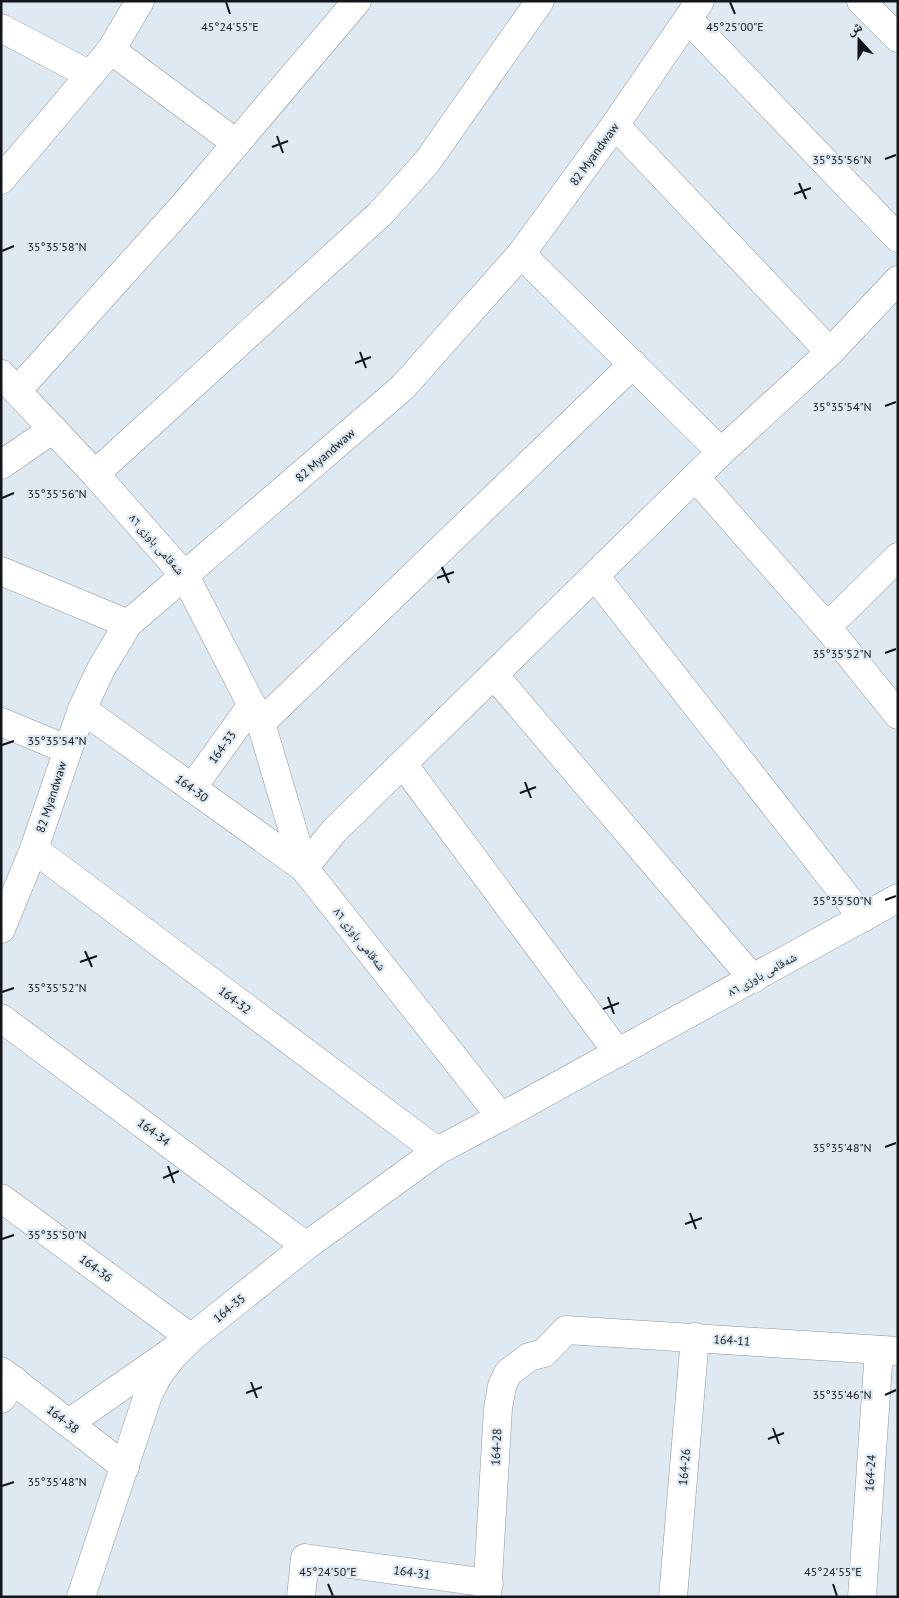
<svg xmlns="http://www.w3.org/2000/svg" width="899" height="1598" font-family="'PT Sans','Noto Naskh Arabic',sans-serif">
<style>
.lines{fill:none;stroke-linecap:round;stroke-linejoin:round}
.minor-casing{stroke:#8c969f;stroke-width:29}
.minor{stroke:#fff;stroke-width:28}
.ticks{fill:none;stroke:#121519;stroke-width:2}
.labels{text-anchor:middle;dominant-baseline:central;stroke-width:4.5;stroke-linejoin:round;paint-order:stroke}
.street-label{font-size:12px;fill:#121519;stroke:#dee9f2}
.ticks-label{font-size:12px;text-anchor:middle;fill:#121519;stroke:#dee9f2;stroke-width:4.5;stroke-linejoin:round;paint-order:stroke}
</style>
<rect width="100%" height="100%" fill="#dee9f2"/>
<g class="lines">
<!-- minor casing -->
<g class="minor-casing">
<g id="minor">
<polyline points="861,1 898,38"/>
<polyline points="689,20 898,238"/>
<polyline points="1,28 90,75"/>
<polyline points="111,50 236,143"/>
<polyline points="615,125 830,352"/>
<polyline points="1,180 111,50 140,1"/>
<polyline points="521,254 721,452"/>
<polyline points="1,374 95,474 185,576 261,723 304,868 501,1117 898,898"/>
<polyline points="17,391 184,205 357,1"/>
<polyline points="1,465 53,429"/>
<polyline points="95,474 381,213 427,162 540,1"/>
<polyline points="696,478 827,627 898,715"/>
<polyline points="1,571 128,624"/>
<polyline points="595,576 863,918"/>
<polyline points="827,627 898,557"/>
<polyline points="494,675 753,979"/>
<polyline points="82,709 304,868 334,831 721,452 830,352 898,280"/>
<polyline points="1,722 66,749"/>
<polyline points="261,723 633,364"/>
<polyline points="403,764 618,1053"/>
<polyline points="192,788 252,705"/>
<polyline points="34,849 437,1151"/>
<polyline points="1,929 34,849 82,709 102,667 128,624 403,387 521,254 615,125 700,1"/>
<polyline points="1,1018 306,1246"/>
<polyline points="1,1198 191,1338 69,1423"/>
<polyline points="1,1371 125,1467"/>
<polyline points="1,1399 14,1380"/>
<polyline points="81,1597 148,1395 159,1374 173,1356 191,1338 306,1246 437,1151 501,1117"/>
<polyline points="301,1597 305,1558 489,1583"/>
<polyline points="487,1597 498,1408 502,1386 508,1373 529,1357 544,1353 566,1330 898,1351"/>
<polyline points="673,1597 695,1337"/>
<polyline points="862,1597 879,1350"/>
</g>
</g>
<!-- minor -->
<use href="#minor" class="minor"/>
</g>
<!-- ticks -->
<path class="ticks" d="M 226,2 L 230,14M 730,2 L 735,14M 277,136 L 283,153M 272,147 L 288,141M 885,159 L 896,155M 799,183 L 806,199M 794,194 L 811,188M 2,251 L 14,246M 360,352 L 366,368M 355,363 L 371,357M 885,406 L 896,402M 2,498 L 14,493M 442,567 L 449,583M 437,578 L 454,572M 885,653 L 896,649M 2,745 L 14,741M 525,782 L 531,798M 520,793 L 536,787M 885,900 L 896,896M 85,951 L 92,967M 80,962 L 97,956M 2,992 L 14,988M 608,997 L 614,1014M 603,1009 L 619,1003M 885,1147 L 896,1143M 168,1166 L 174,1183M 163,1178 L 179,1171M 690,1213 L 696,1229M 685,1224 L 702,1218M 2,1239 L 14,1235M 251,1382 L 257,1398M 246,1393 L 262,1387M 885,1395 L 896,1390M 773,1428 L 779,1444M 768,1439 L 784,1433M 2,1486 L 14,1482M 328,1584 L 333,1596M 833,1584 L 837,1596"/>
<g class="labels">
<!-- street labels -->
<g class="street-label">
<text transform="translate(594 154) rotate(-54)">82 Myandwaw</text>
<text transform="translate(325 455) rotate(-41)">82 Myandwaw</text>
<text transform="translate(157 544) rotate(49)">شەقامی باوزی ٨٦</text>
<text transform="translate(222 747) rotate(-54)">164-33</text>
<text transform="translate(192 788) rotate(36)">164-30</text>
<text transform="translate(51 797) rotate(-72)">82 Myandwaw</text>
<text transform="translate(360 939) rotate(52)">شەقامی باوزی ٨٦</text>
<text transform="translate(762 974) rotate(-29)">شەقامی باوزی ٨٦</text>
<text transform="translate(235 1000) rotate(37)">164-32</text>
<text transform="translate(154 1132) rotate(37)">164-34</text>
<text transform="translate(96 1268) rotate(36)">164-36</text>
<text transform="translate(229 1308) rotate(-39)">164-35</text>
<text transform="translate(732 1340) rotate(4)">164-11</text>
<text transform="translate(63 1419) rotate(38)">164-38</text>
<text transform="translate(496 1447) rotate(-87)">164-28</text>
<text transform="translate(684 1467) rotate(-85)">164-26</text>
<text transform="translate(870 1473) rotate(-86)">164-24</text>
<text transform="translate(412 1572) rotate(8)">164-31</text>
</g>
</g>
<g class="ticks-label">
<text x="230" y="31">45°24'55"E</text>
<text x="735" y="31">45°25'00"E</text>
<text x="842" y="164">35°35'56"N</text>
<text x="57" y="251">35°35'58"N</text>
<text x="842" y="411">35°35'54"N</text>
<text x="57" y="498">35°35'56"N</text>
<text x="842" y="658">35°35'52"N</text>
<text x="57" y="745">35°35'54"N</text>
<text x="842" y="905">35°35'50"N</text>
<text x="57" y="992">35°35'52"N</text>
<text x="842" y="1152">35°35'48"N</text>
<text x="57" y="1239">35°35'50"N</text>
<text x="842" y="1399">35°35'46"N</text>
<text x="57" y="1486">35°35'48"N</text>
<text x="328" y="1576">45°24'50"E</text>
<text x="833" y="1576">45°24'55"E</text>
</g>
<!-- border -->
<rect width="899" height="1598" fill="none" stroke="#121519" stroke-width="5"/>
<!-- north arrow -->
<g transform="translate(859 40) rotate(339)" stroke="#dee9f2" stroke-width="4" paint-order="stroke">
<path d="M0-4L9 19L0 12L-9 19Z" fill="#121519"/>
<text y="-8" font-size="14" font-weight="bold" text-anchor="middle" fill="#121519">ش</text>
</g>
</svg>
